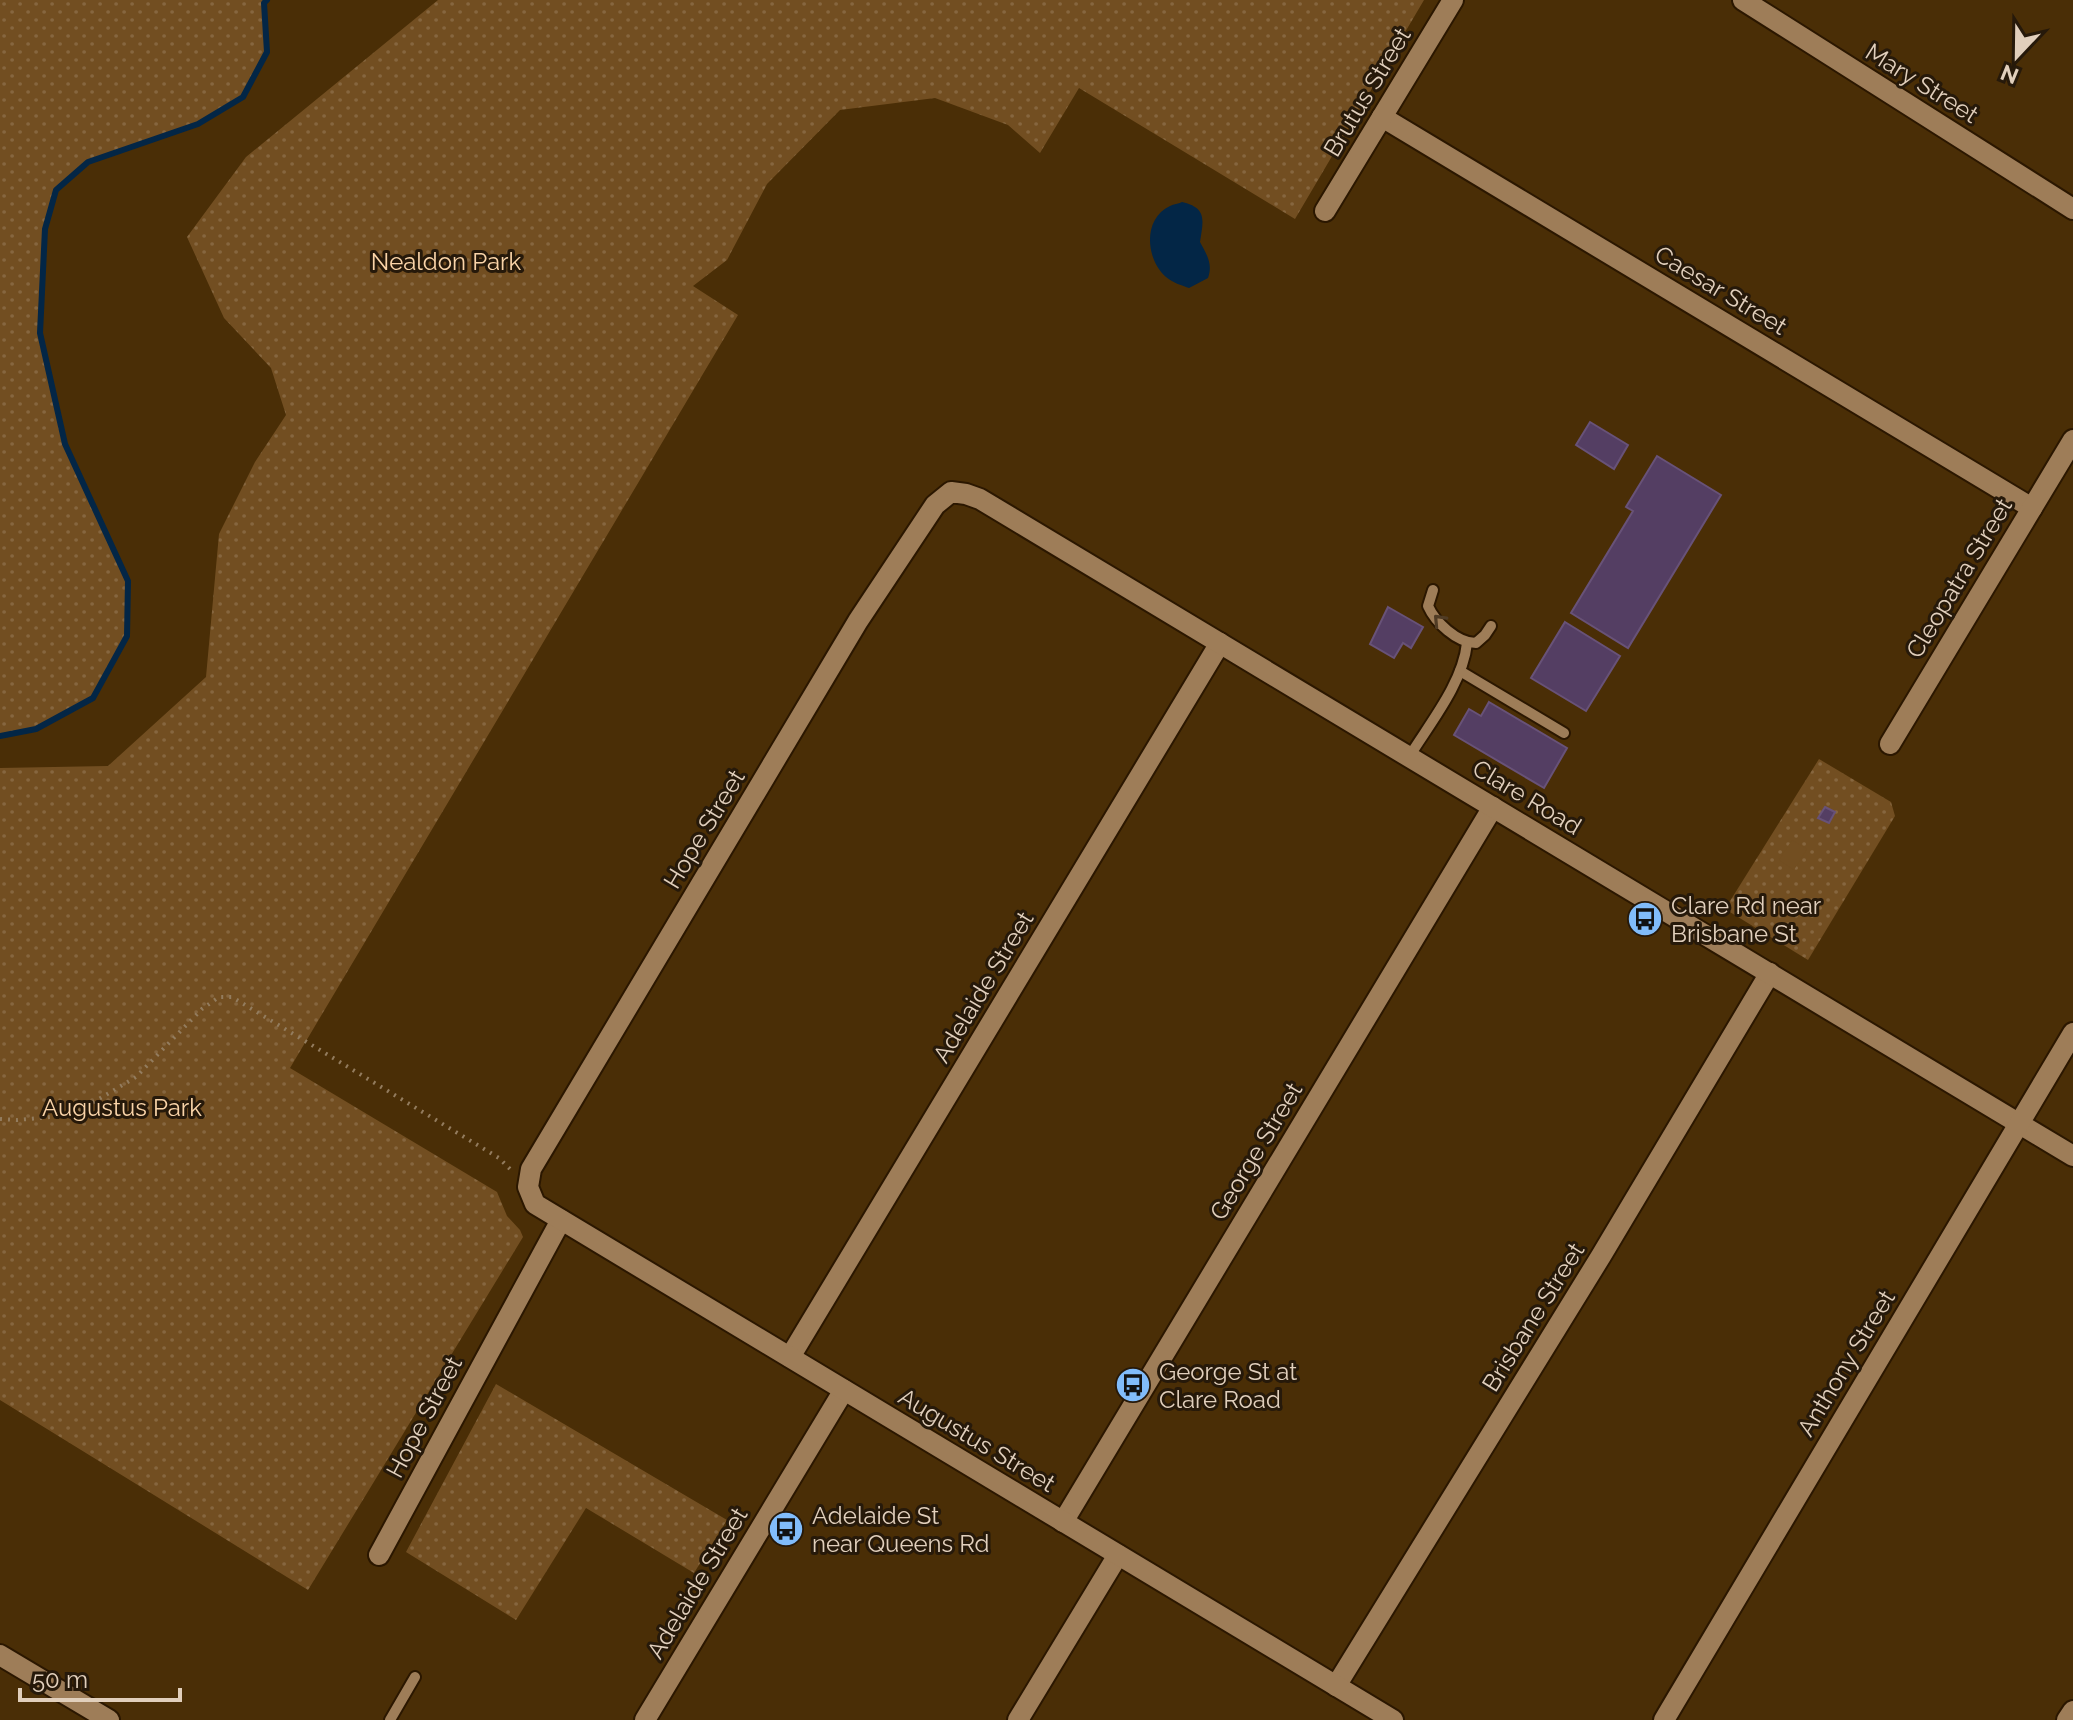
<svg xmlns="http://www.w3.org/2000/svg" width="2073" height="1720" font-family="Raleway,sans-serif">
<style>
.grass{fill:url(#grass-dots)}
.garden{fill:#724e21}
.water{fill:#032646}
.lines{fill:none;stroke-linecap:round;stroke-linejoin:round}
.stream{stroke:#032646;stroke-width:6}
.building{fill:#543e63;stroke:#685278;stroke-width:2}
.lane-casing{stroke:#2b1700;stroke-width:14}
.street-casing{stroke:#2b1700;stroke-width:24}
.secondary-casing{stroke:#2b1700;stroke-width:24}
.path{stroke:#937c5e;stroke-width:4;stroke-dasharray:2 6;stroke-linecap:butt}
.lane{stroke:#9e7d58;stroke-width:10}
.street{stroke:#9e7d58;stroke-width:20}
.secondary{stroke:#9e7d58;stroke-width:20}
.oneway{stroke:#503c25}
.labels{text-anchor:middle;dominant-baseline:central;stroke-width:6;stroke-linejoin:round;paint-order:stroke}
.street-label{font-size:24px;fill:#e1cfbc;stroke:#26190a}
.park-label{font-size:24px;fill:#fad4a8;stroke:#26190a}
.poi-label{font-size:24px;fill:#e1cfbc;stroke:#26190a;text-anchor:start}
</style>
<defs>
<pattern id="grass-dots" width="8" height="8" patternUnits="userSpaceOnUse" patternTransform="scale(2)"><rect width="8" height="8" fill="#724e21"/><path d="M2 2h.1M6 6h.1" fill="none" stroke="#86663f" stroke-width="1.8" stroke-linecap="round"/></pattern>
</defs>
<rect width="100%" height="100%" fill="#4a2e06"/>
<!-- grass -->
<g class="grass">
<polygon points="0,0 267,0 264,3 267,52 243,97 198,124 88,162 56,190 45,229 40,333 65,444 128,581 127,636 93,698 36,729 0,736"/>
<polygon points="438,0 1424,0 1295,219 1079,88 1040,153 1008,125 935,98 840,110 767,184 727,260 693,286 738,315 290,1068 497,1192 507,1216 520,1230 523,1237 308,1590 0,1400 0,768 108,766 206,677 219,534 255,462 286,415 271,368 224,318 187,237 246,157"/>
<polygon points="1819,759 1891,802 1895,816 1808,960 1725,909"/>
<polygon points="496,1384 727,1520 694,1573 586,1508 516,1620 406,1552"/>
</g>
<!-- garden -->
<polygon class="garden" points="1792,840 1807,849 1794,870 1779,860"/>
<!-- water -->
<path class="water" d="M 1182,202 C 1208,208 1203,221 1200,242 C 1207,255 1213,264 1208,278 L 1189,288 C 1181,285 1173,283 1166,277 C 1146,260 1142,219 1170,206 C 1174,204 1178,204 1182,202 Z"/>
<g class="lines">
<!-- stream -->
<polyline class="stream" points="0,736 36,729 93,698 127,636 128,581 65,444 40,333 45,229 56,190 88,162 198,124 243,97 267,52 264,3 267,0"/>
</g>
<!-- building -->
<g class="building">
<polygon points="1590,422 1628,445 1614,469 1576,445"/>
<polygon points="1657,456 1721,495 1628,648 1571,613 1633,511 1626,507"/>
<polygon points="1388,607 1423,627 1411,648 1403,643 1394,658 1370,644"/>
<polygon points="1565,622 1620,656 1586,711 1531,678"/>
<polygon points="1489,702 1567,748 1544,788 1454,735 1469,709 1481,716"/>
<polygon points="1825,807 1835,812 1829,823 1818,818"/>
</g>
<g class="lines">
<!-- lane casing -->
<g class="lane-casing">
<g id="lane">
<path d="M 1433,590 L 1428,606 C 1435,622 1457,643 1476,643 L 1485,635 L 1491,626"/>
<polyline points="1460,671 1564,733"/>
<path d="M 1409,757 C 1430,723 1463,683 1467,643"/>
<polyline points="390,1720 415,1677"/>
</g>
</g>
<!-- street casing -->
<g class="street-casing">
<g id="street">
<polyline points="1743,0 2073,209"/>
<polyline points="1382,117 2032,508"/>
<polyline points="1325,211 1453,0"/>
<polyline points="1890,744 2073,440"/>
<polyline points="790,1357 1220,643"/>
<polyline points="1063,1522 1493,807"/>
<polyline points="379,1555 561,1220"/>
<polyline points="1336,1686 1601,1256 1770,973"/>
<polyline points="645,1720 844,1390"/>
<polyline points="1018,1720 1118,1555"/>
<polyline points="1393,1720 535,1204 528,1187 531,1169 858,621 935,505 951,492 966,494 980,499 2073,1156"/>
<polyline points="1664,1720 2073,1033"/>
<polyline points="2067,1720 2073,1711"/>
</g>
</g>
<!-- secondary casing -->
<g class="secondary-casing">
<polyline id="secondary" points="0,1655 109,1720"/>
</g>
<!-- path -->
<polyline class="path" points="0,1119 17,1120 50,1117 77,1112 136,1077 202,1009 219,997 232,997 499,1158 510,1169"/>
<!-- lane -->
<use href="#lane" class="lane"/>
<!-- street -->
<use href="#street" class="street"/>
<!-- secondary -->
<use href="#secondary" class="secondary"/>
</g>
<!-- one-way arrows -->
<defs><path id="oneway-chevron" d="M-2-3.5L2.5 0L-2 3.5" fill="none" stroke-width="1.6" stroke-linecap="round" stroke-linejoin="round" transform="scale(2)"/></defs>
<use class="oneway" href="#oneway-chevron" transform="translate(1439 620) rotate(-133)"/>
<!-- icons -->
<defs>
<g id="bus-disc" transform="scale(1.8)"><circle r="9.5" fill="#81bcfa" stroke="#26190a"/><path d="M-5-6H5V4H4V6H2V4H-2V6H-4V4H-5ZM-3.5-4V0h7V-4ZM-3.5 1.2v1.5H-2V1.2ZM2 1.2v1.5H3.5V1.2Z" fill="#111"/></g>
</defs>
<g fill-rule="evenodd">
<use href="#bus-disc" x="1645" y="919"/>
<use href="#bus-disc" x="1133" y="1385"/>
<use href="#bus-disc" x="786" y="1529"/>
</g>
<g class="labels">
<!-- street labels -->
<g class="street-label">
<text transform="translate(1922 83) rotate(32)">Mary Street</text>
<text transform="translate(1367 92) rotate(-59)">Brutus Street</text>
<text transform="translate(1721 290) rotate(31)">Caesar Street</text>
<text transform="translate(1959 578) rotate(-59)">Cleopatra Street</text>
<text transform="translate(1527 797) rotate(31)">Clare Road</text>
<text transform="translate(704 829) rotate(-59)">Hope Street</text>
<text transform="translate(983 987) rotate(-59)">Adelaide Street</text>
<text transform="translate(1256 1151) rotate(-59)">George Street</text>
<text transform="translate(1533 1317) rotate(-58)">Brisbane Street</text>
<text transform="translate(1846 1363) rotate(-59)">Anthony Street</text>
<text transform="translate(424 1417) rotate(-62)">Hope Street</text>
<text transform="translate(977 1440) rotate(31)">Augustus Street</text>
<text transform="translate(697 1583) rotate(-59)">Adelaide Street</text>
</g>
<!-- park labels -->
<g class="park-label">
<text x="446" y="261">Nealdon Park</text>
<text x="122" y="1107">Augustus Park</text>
</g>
<!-- poi labels -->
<g class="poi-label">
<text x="1671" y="905">Clare Rd near<tspan x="1671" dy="28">Brisbane St</tspan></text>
<text x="1159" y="1371">George St at<tspan x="1159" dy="28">Clare Road</tspan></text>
<text x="812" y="1515">Adelaide St<tspan x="812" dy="28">near Queens Rd</tspan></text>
</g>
</g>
<!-- north arrow -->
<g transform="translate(2017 56) rotate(202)" stroke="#26190a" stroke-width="6" paint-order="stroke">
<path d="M0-6L14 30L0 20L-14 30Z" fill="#e1cfbc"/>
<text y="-12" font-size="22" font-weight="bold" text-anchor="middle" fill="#e1cfbc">N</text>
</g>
<!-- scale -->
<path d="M20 1688v12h160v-12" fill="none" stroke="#e1cfbc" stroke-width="4"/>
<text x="32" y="1688" font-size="24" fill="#e1cfbc" stroke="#26190a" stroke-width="6" paint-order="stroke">50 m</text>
</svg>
